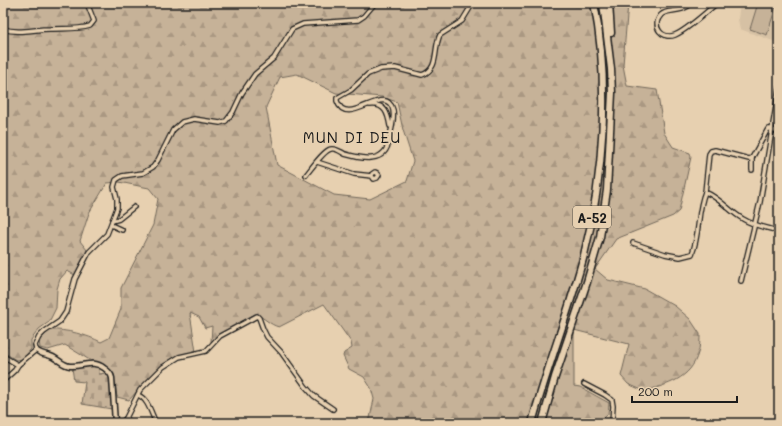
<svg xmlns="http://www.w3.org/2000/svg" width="782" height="426" font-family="Mali,sans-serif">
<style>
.built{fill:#d6c1a4}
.forest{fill:url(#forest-firs);stroke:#71675a;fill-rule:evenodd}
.cemetery{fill:url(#cemetery-stones);stroke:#71675a}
.pitch{fill:#c6b298;stroke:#71675a}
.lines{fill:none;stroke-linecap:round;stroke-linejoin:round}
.minor-casing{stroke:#1c1c1c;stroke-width:6}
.tertiary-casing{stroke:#1c1c1c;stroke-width:7}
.motorway-casing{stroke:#1c1c1c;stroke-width:9}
.minor{stroke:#e7d0b0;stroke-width:3.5}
.tertiary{stroke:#e7d0b0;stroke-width:4}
.motorway{stroke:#e7d0b0;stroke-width:6}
.labels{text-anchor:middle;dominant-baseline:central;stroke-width:4;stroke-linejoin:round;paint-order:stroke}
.shield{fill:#e7d0b0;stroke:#595248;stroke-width:1}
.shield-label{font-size:13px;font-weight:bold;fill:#1c1c1c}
.neighbourhood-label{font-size:15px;letter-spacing:1px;fill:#1c1c1c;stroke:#e7d0b0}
</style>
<defs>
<pattern id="forest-firs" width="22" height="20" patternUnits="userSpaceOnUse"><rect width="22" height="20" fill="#c6b298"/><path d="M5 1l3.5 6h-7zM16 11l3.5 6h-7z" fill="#aa9882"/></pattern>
<pattern id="cemetery-stones" width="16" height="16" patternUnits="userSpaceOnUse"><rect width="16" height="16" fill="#c6b298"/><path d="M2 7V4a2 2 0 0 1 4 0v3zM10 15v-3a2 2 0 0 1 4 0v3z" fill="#aa9882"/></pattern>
</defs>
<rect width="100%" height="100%" fill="#e7d0b0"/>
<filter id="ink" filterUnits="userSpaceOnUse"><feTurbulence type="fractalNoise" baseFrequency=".025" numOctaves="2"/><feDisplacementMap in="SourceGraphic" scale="8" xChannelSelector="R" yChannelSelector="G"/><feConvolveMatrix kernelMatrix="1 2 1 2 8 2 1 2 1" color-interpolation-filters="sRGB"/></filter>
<g filter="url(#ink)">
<!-- built -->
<polygon class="built" points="740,3 779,3 779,23 776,42 740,29 738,19"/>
<!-- forest -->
<path class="forest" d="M 3,3 L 628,3 L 623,65 L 627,86 L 657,90 L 664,133 L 673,147 L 690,153 L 691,157 L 679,211 L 673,216 L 616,239 L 595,269 L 608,280 L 645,289 L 675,306 L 690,319 L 700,334 C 700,340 700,347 698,353 C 691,379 667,385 644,391 L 628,384 L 621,376 L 629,344 L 574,330 L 574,386 L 580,387 L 609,403 L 608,414 L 599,423 L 369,423 L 374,399 L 371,388 L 364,377 L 349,369 L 343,356 L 344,353 L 352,348 L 351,342 L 324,304 L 279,327 C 270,325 264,317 255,314 L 223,333 L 211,342 L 212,326 L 205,328 L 199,317 L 190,313 L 196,352 C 191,352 185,353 180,355 C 160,362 144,384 129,400 L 117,397 L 114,376 L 109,368 L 88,359 L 65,345 L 48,350 L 40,348 L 39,341 L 50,330 C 66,329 87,335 101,342 L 109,338 L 121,309 L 121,288 L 153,225 L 158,199 L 149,188 L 119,182 L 107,183 L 89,213 L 80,241 L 87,250 L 75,275 L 67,271 L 60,279 L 57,289 L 56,308 L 49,322 L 39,329 L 31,340 L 31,349 L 23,359 L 16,360 L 3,352 ZM 297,74 L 336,93 L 382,97 L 397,102 L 403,130 L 413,161 L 407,181 L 370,199 L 334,195 L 277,165 L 266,107 L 280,77 Z"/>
<!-- cemetery -->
<polygon class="cemetery" points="89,365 97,366 99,368 99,374 106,373 109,377 112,409 82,404 85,382 74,381 72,368"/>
<!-- pitch -->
<polygon class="pitch" points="758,3 767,3 776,6 767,35 750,29"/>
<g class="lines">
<!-- minor casing -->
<g class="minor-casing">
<g id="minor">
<path d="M 692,3 C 681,14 668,8 661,15 C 651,26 662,40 675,35 C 685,31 708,11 717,3"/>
<path d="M 3,29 C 19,34 33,29 50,29 C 63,28 77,30 90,26 L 94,21 L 87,3"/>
<path d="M 370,105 C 385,103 388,114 390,126"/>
<polyline points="772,130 779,132"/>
<polyline points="317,162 354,174 372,176 374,179 377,178 379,175 377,173 375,172 372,174 372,176"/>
<polyline points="752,170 752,158"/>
<path d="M 306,175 C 311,169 324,150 331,149 C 336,148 341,152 345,154 C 362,159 386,164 389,140 C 391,131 395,119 393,110 C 386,81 347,130 337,101 L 337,98 L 351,90 L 368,74 L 381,69 L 395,68 L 422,75 C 440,69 433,48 440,35 L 462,21 L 473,3"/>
<polyline points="705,192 709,154 711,151 715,150 749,159 752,158 768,129 772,129"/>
<polyline points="112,221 119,219 134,207"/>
<polyline points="111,225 122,230"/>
<path d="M 633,243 L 665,254 L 680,257 L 692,254 C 700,234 697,211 705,192 C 720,198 729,211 743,219 C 754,226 767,228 779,231"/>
<polyline points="741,281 760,202 779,88"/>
<polyline points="3,356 18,365 36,350 35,345 39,337 44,332 60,321 66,312 75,279 89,252 107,234 117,208 117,199 114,187 116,180 122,176 143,173 153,167 158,160 173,130 182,122 194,119 220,123 226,121 233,112 242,93 255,74 274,58 292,29 303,24 358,20 364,16 375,3"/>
<polyline points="3,381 15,370 18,365"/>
<polyline points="584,384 605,395 612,400 613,406 612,423"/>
<path d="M 138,395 C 148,399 151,413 156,423"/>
<polyline points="125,420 140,390 163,367 179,357 206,351 220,336 257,316 259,318 263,329 267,337 281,352 306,387 314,396 333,409"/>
</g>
</g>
<!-- tertiary casing -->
<g class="tertiary-casing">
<g id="tertiary">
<path d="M 36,350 C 41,355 47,354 53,357 C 59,360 64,366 70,366 C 83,367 93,359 104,368 C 108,371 111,373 112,378 L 115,423"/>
<polyline points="122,423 126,419"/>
</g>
</g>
<!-- motorway casing -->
<g class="motorway-casing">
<g id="motorway">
<polyline points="609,3 611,33"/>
<path d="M 532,423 C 547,367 569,312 584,255 C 604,177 610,82 594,3"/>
<polyline points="542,423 555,377 587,282 600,237 607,190 612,93 611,69 603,3"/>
</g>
</g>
<!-- minor -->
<use href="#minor" class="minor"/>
<!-- tertiary -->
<use href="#tertiary" class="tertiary"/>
<!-- motorway -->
<use href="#motorway" class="motorway"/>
</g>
</g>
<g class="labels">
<!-- shield labels -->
<rect class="shield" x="573" y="206" width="38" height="22" rx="3"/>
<g class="shield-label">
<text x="592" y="217">A-52</text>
</g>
<!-- neighbourhood labels -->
<g class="neighbourhood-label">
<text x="352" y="137">MUN DI DEU</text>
</g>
</g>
<!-- margin -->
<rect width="782" height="426" fill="none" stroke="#e7d0b0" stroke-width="16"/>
<rect x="8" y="8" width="766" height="410" fill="none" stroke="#1c1c1c" stroke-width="1.5" filter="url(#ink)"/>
<!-- scale -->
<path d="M632 396v6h105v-6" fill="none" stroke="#1c1c1c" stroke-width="2"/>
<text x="638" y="396" font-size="12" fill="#1c1c1c" stroke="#e7d0b0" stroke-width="3" paint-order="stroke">200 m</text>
</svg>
